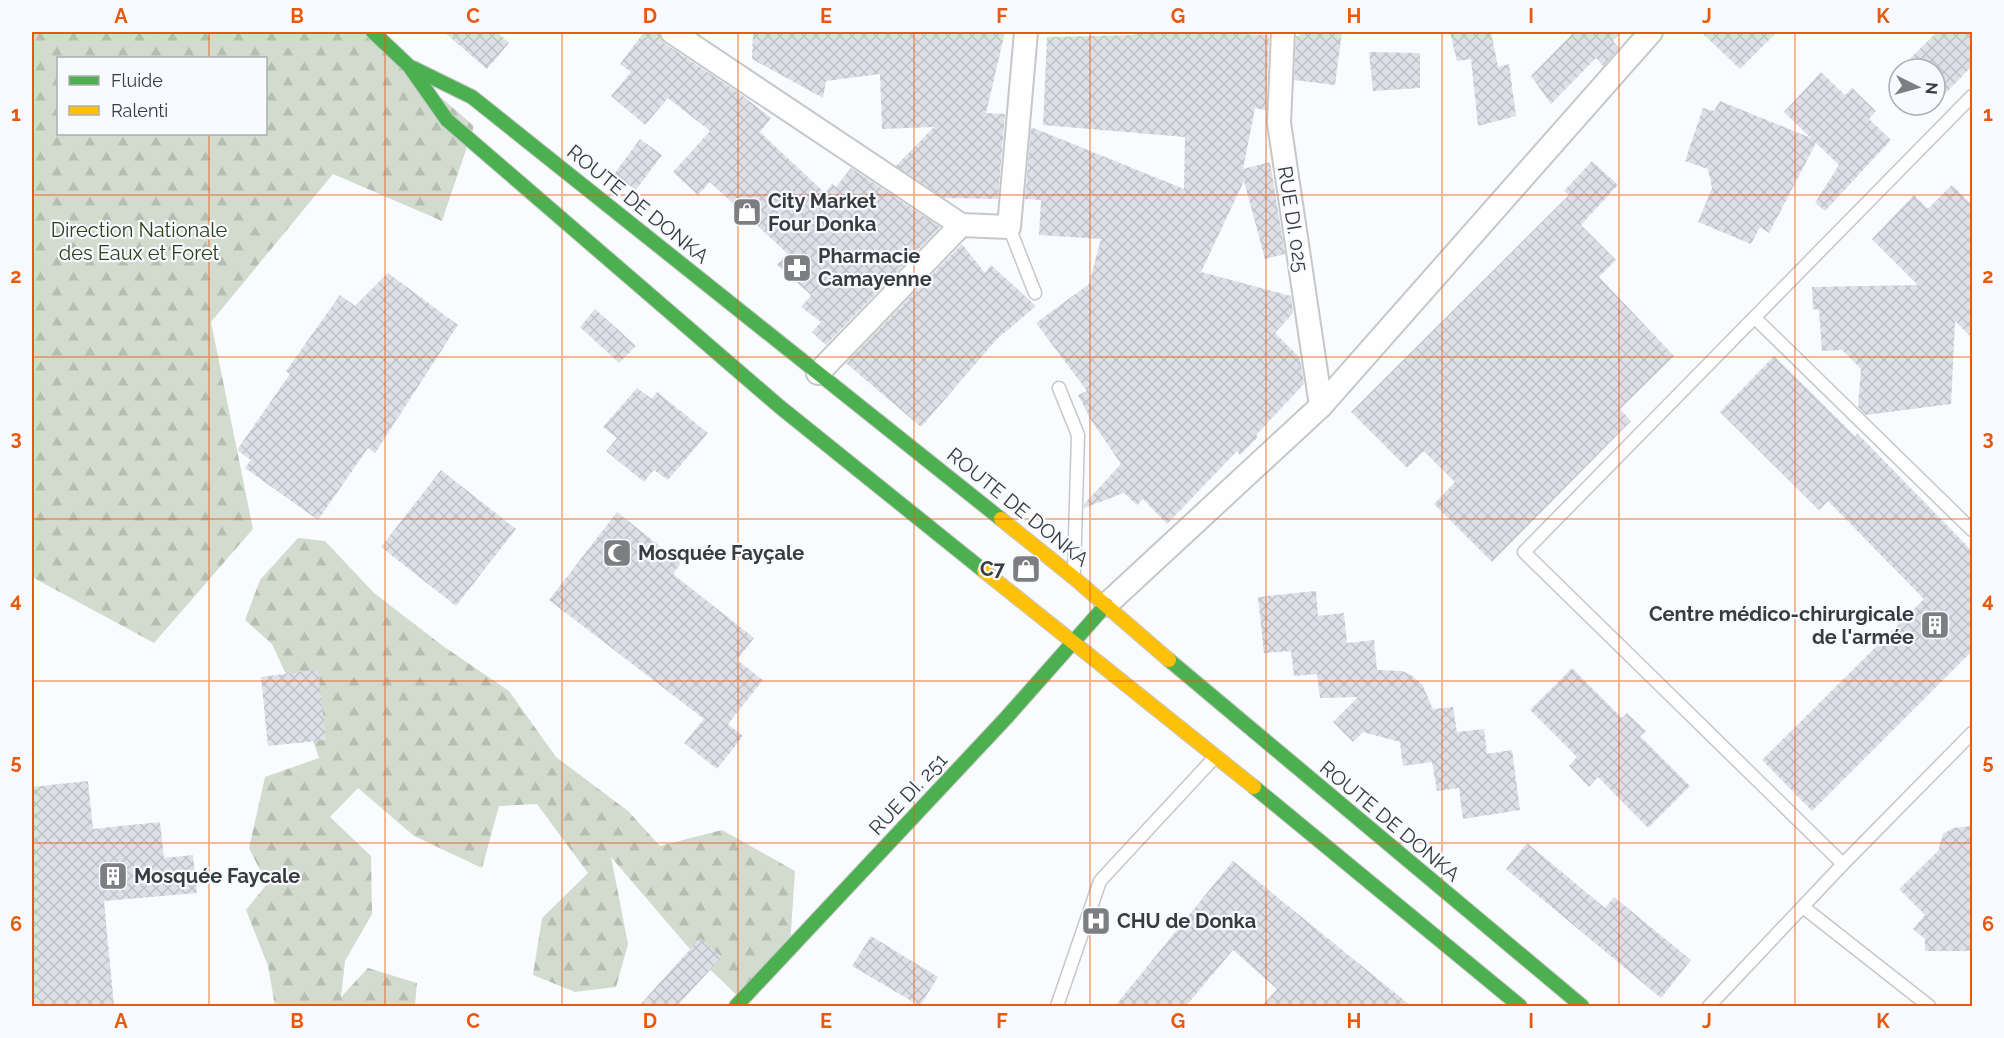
<svg xmlns="http://www.w3.org/2000/svg" width="2004" height="1038" font-family="Raleway,sans-serif">
<style>
.forest{fill:url(#forest-firs);fill-rule:evenodd}
.building{fill:url(#building-cross-hatch)}
.lines{fill:none;stroke-linecap:round;stroke-linejoin:round}
.lane-casing{stroke:#c5c7c9;stroke-width:15}
.street-casing{stroke:#c5c7c9;stroke-width:26}
.fast-casing{stroke:#c5c7c9;stroke-width:16}
.slow-casing{stroke:#c5c7c9;stroke-width:16}
.lane{stroke:#fefeff;stroke-width:12}
.street{stroke:#fefeff;stroke-width:22}
.fast{stroke:#4caf50;stroke-width:14}
.slow{stroke:#ffc107;stroke-width:14}
.grid{fill:none;stroke:#e8590c;stroke-width:1.5;stroke-opacity:0.55}
.labels{text-anchor:middle;dominant-baseline:central;stroke-width:4.5;stroke-linejoin:round;paint-order:stroke}
.poi-label{font-size:20px;font-weight:bold;fill:#393b3e;stroke:#f8faff;text-anchor:start}
.street-label{font-size:20px;fill:#393b3e;stroke:#f8faff}
.park-label{font-size:20px;fill:#2c4016;stroke:#f8faff}
.neatline{fill:none;stroke:#e8590c;stroke-width:2}
.grid-label{font-size:20px;text-anchor:middle;font-weight:bold;fill:#e8590c}
</style>
<defs>
<pattern id="forest-firs" width="22" height="20" patternUnits="userSpaceOnUse" patternTransform="scale(1.5)"><rect width="22" height="20" fill="#d2dcce"/><path d="M5 1l3.5 6h-7zM16 11l3.5 6h-7z" fill="#b5beb2"/></pattern>
<pattern id="building-cross-hatch" width="8" height="8" patternUnits="userSpaceOnUse" patternTransform="scale(1.5)"><rect width="8" height="8" fill="#dde0e7"/><path d="M0 0l8 8M0 8l8-8" fill="none" stroke="#bec1c7"/></pattern>
</defs>
<rect width="100%" height="100%" fill="#f9fbfe"/>
<!-- forest -->
<g class="forest">
<path d="M 32,32 L 365,32 L 474,126 L 442,221 L 333,174 L 211,322 L 253,529 L 154,643 L 32,577 ZM 58,58 L 266,58 L 266,134 L 58,134 Z"/>
<polygon points="298,538 325,541 374,593 443,646 509,691 556,757 628,811 660,846 722,830 795,871 789,961 744,1002 695,955 611,857 628,944 616,987 575,992 533,975 542,918 588,873 537,804 499,806 482,868 414,836 358,788 330,817 371,856 372,914 345,961 341,997 368,968 417,983 415,1006 275,1006 268,966 246,910 267,884 249,848 265,777 319,758 302,709 272,644 245,620 260,580"/>
</g>
<!-- building -->
<g class="building">
<polygon points="444,32 497,32 509,43 487,69"/>
<polygon points="644,32 659,32 664,43 739,93 771,118 760,132 825,193 832,184 836,187 851,168 940,227 826,345 812,332 821,322 801,307 811,295 777,265 787,253 710,182 698,195 673,172 710,131 668,98 645,125 611,96 631,72 620,64"/>
<polygon points="753,32 1005,32 986,113 1005,114 998,199 944,198 896,166 934,127 882,129 880,74 826,81 823,98 752,59"/>
<polygon points="1134,32 1240,32 1240,34 1269,35 1266,110 1255,108 1243,169 1270,162 1285,254 1265,259 1244,181 1201,272 1291,296 1293,313 1275,333 1300,358 1304,384 1256,435 1258,437 1240,455 1237,451 1167,524 1143,499 1137,505 1124,493 1084,508 1084,504 1121,464 1091,420 1078,395 1087,391 1036,323 1089,284 1101,239 1039,235 1041,200 1025,199 1031,127 1184,189 1185,137 1043,125 1047,37 1134,35"/>
<polygon points="1300,32 1342,32 1335,85 1294,80 1296,36 1299,36"/>
<polygon points="1450,32 1491,32 1498,67 1509,64 1516,116 1478,126 1471,59 1457,61"/>
<polygon points="1574,32 1622,32 1613,41 1619,48 1603,66 1596,58 1551,104 1531,76"/>
<polygon points="1701,32 1777,32 1740,69"/>
<polygon points="1937,32 1972,32 1972,66 1935,104 1935,69 1900,69"/>
<polygon points="1369,52 1420,53 1420,88 1373,91"/>
<polygon points="1821,72 1845,95 1852,88 1876,111 1869,119 1891,140 1825,211 1815,203 1839,165 1816,143 1769,233 1760,227 1751,244 1698,222 1712,188 1708,169 1685,161 1703,108 1714,111 1720,101 1811,138 1784,112"/>
<polygon points="640,139 662,155 636,190 614,174"/>
<polygon points="1592,161 1618,185 1581,225 1616,260 1599,277 1674,356 1620,409 1631,421 1492,562 1434,504 1455,482 1424,451 1407,468 1351,412 1569,195 1564,191"/>
<polygon points="1952,185 1972,205 1972,338 1955,321 1951,404 1866,415 1858,407 1861,369 1842,350 1822,351 1819,310 1813,309 1812,287 1918,285 1872,239 1914,195 1928,209"/>
<polygon points="962,244 985,273 991,265 1036,306 997,339 921,427 846,363"/>
<polygon points="388,273 458,325 375,453 368,448 318,520 245,468 251,460 237,450 290,374 286,371 340,295 355,306"/>
<polygon points="595,309 636,346 619,363 580,327"/>
<polygon points="1774,356 1856,437 1857,433 1972,551 1972,651 1812,811 1762,760 1924,599 1828,501 1819,510 1720,412"/>
<polygon points="637,388 652,399 657,392 708,433 668,480 654,470 644,482 606,451 617,438 603,427"/>
<polygon points="441,470 516,529 456,606 381,547"/>
<polygon points="617,512 681,563 673,574 754,638 737,660 763,680 728,724 743,736 717,769 684,743 704,719 549,600"/>
<polygon points="1316,591 1318,616 1344,613 1347,643 1374,640 1377,670 1402,671 1411,675 1422,684 1433,709 1453,707 1457,732 1484,729 1487,754 1512,750 1520,810 1463,819 1459,788 1437,791 1432,762 1403,766 1400,742 1363,732 1353,742 1333,722 1358,697 1320,698 1317,674 1294,676 1291,651 1264,653 1258,597"/>
<polygon points="1572,668 1622,718 1627,713 1646,731 1640,736 1690,786 1648,828 1598,777 1589,787 1569,766 1577,757 1530,710"/>
<polygon points="318,670 326,740 268,746 261,677"/>
<polygon points="88,781 93,829 160,822 164,858 193,855 197,893 104,901 114,1006 32,1006 32,787"/>
<polygon points="1972,826 1972,951 1925,951 1925,939 1913,929 1925,915 1899,889 1938,851 1943,834 1953,828"/>
<polygon points="1527,843 1605,908 1614,897 1691,960 1661,998 1506,869"/>
<polygon points="1233,861 1411,1006 1262,1006 1277,989 1233,950 1186,1006 1115,1006"/>
<polygon points="871,936 938,977 920,1006 852,966"/>
<polygon points="700,938 722,957 677,1006 639,1006"/>
</g>
<g class="lines">
<!-- lane casing -->
<g class="lane-casing">
<g id="lane">
<polyline points="1009,227 1035,293"/>
<polyline points="1755,318 1972,530"/>
<polyline points="1059,388 1078,435 1074,572"/>
<polyline points="1843,864 1524,552 1972,96"/>
<polyline points="1803,907 1929,1006"/>
<polyline points="1057,1006 1100,881 1215,757"/>
<polyline points="1709,1006 1843,864 1972,733"/>
</g>
</g>
<!-- street casing -->
<g class="street-casing">
<g id="street">
<polyline points="672,32 961,225"/>
<polyline points="1283,32 1279,123 1321,406"/>
<polyline points="818,373 961,225 1009,227 1026,32"/>
<polyline points="1106,605 1321,406 1651,32"/>
</g>
</g>
<!-- fast casing -->
<g class="fast-casing">
<g id="fast">
<polyline points="373,32 409,66 447,120 780,407 984,571"/>
<polyline points="413,68 472,97 1001,519"/>
<polyline points="1169,660 1582,1006"/>
<polyline points="1254,787 1520,1006"/>
<polyline points="736,1006 1006,718 1106,605"/>
</g>
</g>
<!-- slow casing -->
<g class="slow-casing">
<g id="slow">
<polyline points="1001,519 1073,577 1169,660"/>
<polyline points="984,571 1254,787"/>
</g>
</g>
<!-- lane -->
<use href="#lane" class="lane"/>
<!-- street -->
<use href="#street" class="street"/>
<!-- fast -->
<use href="#fast" class="fast"/>
<!-- slow -->
<use href="#slow" class="slow"/>
</g>
<!-- grid -->
<path class="grid" d="M 209,32 L 209,58M 385,32 L 385,1006M 562,32 L 562,1006M 738,32 L 738,1006M 914,32 L 914,1006M 1090,32 L 1090,1006M 1266,32 L 1266,1006M 1442,32 L 1442,1006M 1619,32 L 1619,1006M 1795,32 L 1795,1006M 209,134 L 209,1006M 32,195 L 1972,195M 32,357 L 1972,357M 32,519 L 1972,519M 32,681 L 1972,681M 32,843 L 1972,843"/>
<!-- icons -->
<defs>
<g id="shop-square" transform="scale(1.5)"><rect x="-9" y="-9" width="18" height="18" rx="4" fill="#7c7e81" stroke="#f8faff"/><path d="M-5-2.5h2.3a2.7 3.5 0 0 1 5.4 0H5L5.5 6h-11ZM-1.5-2.5h3a1.5 2.3 0 0 0-3 0Z" fill="#fff"/></g>
<g id="pharmacy-square" transform="scale(1.5)"><rect x="-9" y="-9" width="18" height="18" rx="4" fill="#7c7e81" stroke="#f8faff"/><path d="M-2-6h4v4h4v4h-4v4h-4v-4h-4v-4h4Z" fill="#fff"/></g>
<g id="mosque-square" transform="scale(1.5)"><rect x="-9" y="-9" width="18" height="18" rx="4" fill="#7c7e81" stroke="#f8faff"/><path d="M3.5-4.9A6 6 0 1 0 3.5 4.9A5 5 0 1 1 3.5-4.9Z" fill="#fff"/></g>
<g id="building-square" transform="scale(1.5)"><rect x="-9" y="-9" width="18" height="18" rx="4" fill="#7c7e81" stroke="#f8faff"/><path d="M-4-6H4V6H1V3H-1V6H-4ZM-2.5-4.3h1.7v1.8h-1.7ZM.8-4.3h1.7v1.8H.8ZM-2.5-1h1.7V.8h-1.7ZM.8-1h1.7V.8H.8Z" fill="#fff"/></g>
<g id="hospital-square" transform="scale(1.5)"><rect x="-9" y="-9" width="18" height="18" rx="4" fill="#7c7e81" stroke="#f8faff"/><path d="M-5-5h3v3.5h4V-5h3V5h-3V1.5h-4V5h-3Z" fill="#fff"/></g>
</defs>
<g fill-rule="evenodd">
<use href="#shop-square" x="747" y="212"/>
<use href="#pharmacy-square" x="797" y="268"/>
<use href="#mosque-square" x="617" y="553"/>
<use href="#shop-square" x="1026" y="569"/>
<use href="#building-square" x="1935" y="625"/>
<use href="#building-square" x="113" y="876"/>
<use href="#hospital-square" x="1096" y="921"/>
</g>
<g class="labels">
<!-- poi labels -->
<g class="poi-label">
<text x="768" y="201">City Market<tspan x="768" dy="23">Four Donka</tspan></text>
<text x="818" y="256">Pharmacie<tspan x="818" dy="23">Camayenne</tspan></text>
<text x="638" y="553">Mosquée Fayçale</text>
<text x="1005" y="569" text-anchor="end">C7</text>
<text x="1914" y="614" text-anchor="end">Centre médico-chirurgicale<tspan x="1914" dy="23">de l'armée</tspan></text>
<text x="134" y="876">Mosquée Faycale</text>
<text x="1117" y="921">CHU de Donka</text>
</g>
<!-- street labels -->
<g class="street-label">
<text transform="translate(638 204) rotate(39)">ROUTE DE DONKA</text>
<text transform="translate(1293 219) rotate(81)">RUE DI. 025</text>
<text transform="translate(1018 507) rotate(39)">ROUTE DE DONKA</text>
<text transform="translate(908 794) rotate(-47)">RUE DI. 251</text>
<text transform="translate(1390 821) rotate(40)">ROUTE DE DONKA</text>
</g>
<!-- park labels -->
<g class="park-label">
<text x="139" y="230">Direction Nationale<tspan x="139" dy="23">des Eaux et Foret</tspan></text>
</g>
</g>
<!-- border -->
<rect width="2004" height="1038" fill="none" stroke="#f8faff" stroke-width="66"/>
<!-- legend -->
<rect x="57" y="57" width="210" height="78" fill="#f8faff" stroke="#acaeb2" stroke-width="1.5"/>
<rect x="69" y="76" width="30" height="9" fill="#4caf50" stroke="#acaeb2" stroke-width="1.5"/>
<text x="111" y="87" font-size="18" fill="#393b3e">Fluide</text>
<rect x="69" y="106" width="30" height="9" fill="#ffc107" stroke="#acaeb2" stroke-width="1.5"/>
<text x="111" y="117" font-size="18" fill="#393b3e">Ralenti</text>
<!-- north arrow -->
<g transform="translate(1917 87) rotate(95)"><circle r="28" fill="#f8faff" stroke="#acaeb2" stroke-width="1.5"/>
<path d="M0-4.5L10 22L0 15L-10 22Z" fill="#7c7e81"/>
<text y="-9" font-size="16" font-weight="bold" text-anchor="middle" fill="#393b3e">N</text>
</g>
<rect x="33" y="33" width="1938" height="972" class="neatline"/>
<g class="grid-label">
<text x="121" y="23">A</text>
<text x="297" y="23">B</text>
<text x="473" y="23">C</text>
<text x="650" y="23">D</text>
<text x="826" y="23">E</text>
<text x="1002" y="23">F</text>
<text x="1178" y="23">G</text>
<text x="1354" y="23">H</text>
<text x="1531" y="23">I</text>
<text x="1707" y="23">J</text>
<text x="1883" y="23">K</text>
<text x="16" y="121">1</text>
<text x="1988" y="121">1</text>
<text x="16" y="283">2</text>
<text x="1988" y="283">2</text>
<text x="16" y="445">3</text>
<text x="1988" y="445">3</text>
<text x="16" y="607">4</text>
<text x="1988" y="607">4</text>
<text x="16" y="769">5</text>
<text x="1988" y="769">5</text>
<text x="16" y="931">6</text>
<text x="1988" y="931">6</text>
<text x="121" y="1028">A</text>
<text x="297" y="1028">B</text>
<text x="473" y="1028">C</text>
<text x="650" y="1028">D</text>
<text x="826" y="1028">E</text>
<text x="1002" y="1028">F</text>
<text x="1178" y="1028">G</text>
<text x="1354" y="1028">H</text>
<text x="1531" y="1028">I</text>
<text x="1707" y="1028">J</text>
<text x="1883" y="1028">K</text>
</g>
</svg>
